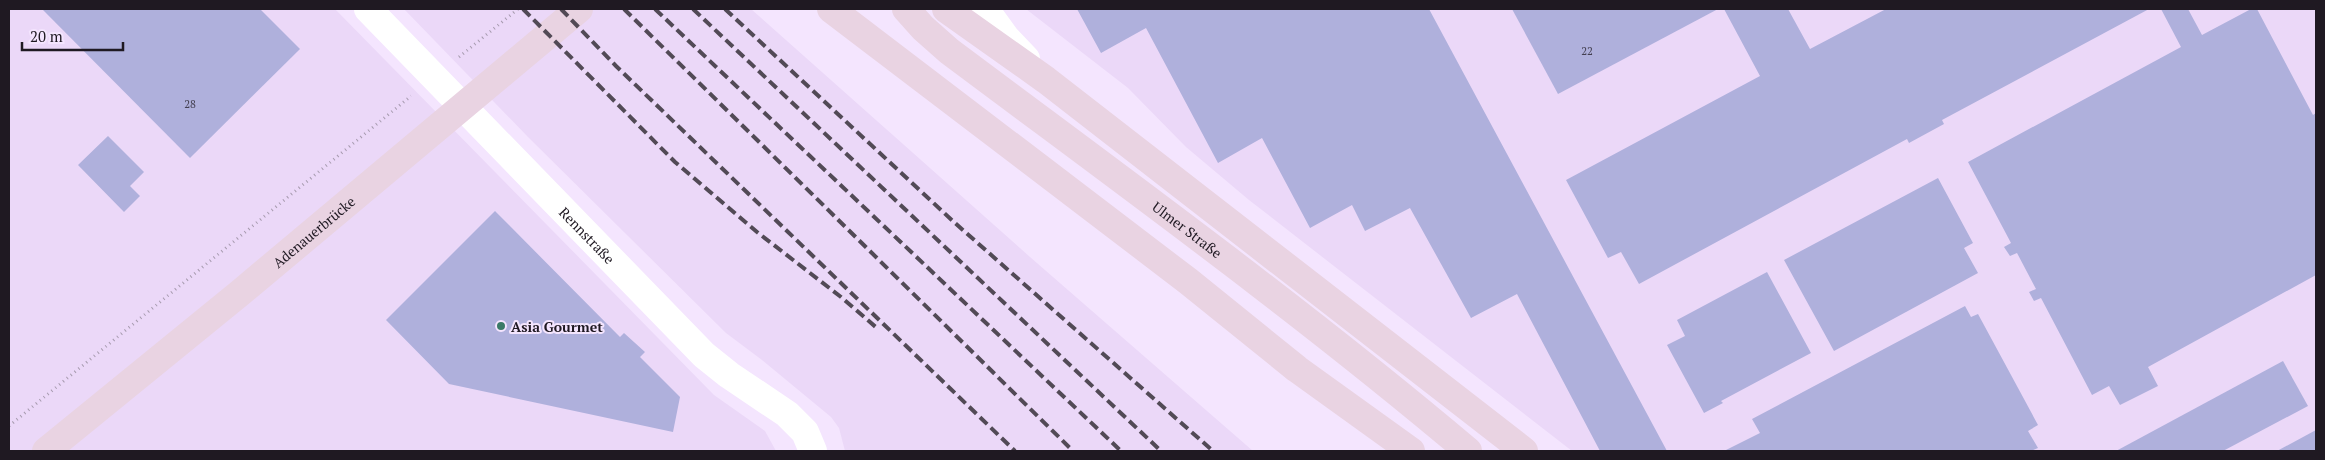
<svg xmlns="http://www.w3.org/2000/svg" width="2325" height="460" font-family="'PT Serif',serif">
<style>
.built{fill:#ebd8f8}
.building{fill:#afb0dc}
.lines{fill:none;stroke-linecap:round;stroke-linejoin:round}
.path{stroke:#a79baf;stroke-width:3;stroke-dasharray:1 4;stroke-linecap:butt}
.minor{stroke:#fff;stroke-width:28}
.secondary{stroke:#e9d3e2;stroke-width:28}
.rail{stroke:#524a56;stroke-width:4;stroke-dasharray:10 5;stroke-linecap:butt}
.poi-dot{fill:#3b7a67;stroke:#f4e5fe;stroke-width:2}
.labels{text-anchor:middle;dominant-baseline:central;stroke-width:4;stroke-linejoin:round;paint-order:stroke}
.number-label{font-size:11px;fill:#433f50}
.street-label{font-size:14px;fill:#1f1922;stroke:#f4e5fe}
.poi-label{font-size:14px;font-weight:bold;fill:#1f1922;stroke:#f4e5fe;text-anchor:start}
</style>
<rect width="100%" height="100%" fill="#f4e5fe"/>
<!-- built -->
<g class="built">
<polygon points="9,9 335,9 714,395 765,431 776,451 9,451"/>
<polygon points="404,9 751,9 1030,257 1253,451 845,451 839,428 831,417 762,360 726,333 528,137"/>
<polygon points="1026,9 2316,9 2316,451 1572,451 1249,200 1186,147 1128,88"/>
</g>
<!-- building -->
<g class="building">
<polygon points="42,9 260,9 300,49 190,158"/>
<polygon points="1077,9 1429,9 1667,451 1600,451 1517,294 1471,318 1410,208 1365,231 1352,205 1310,228 1262,138 1218,163 1146,28 1101,53"/>
<polygon points="1512,9 1718,9 1558,94"/>
<polygon points="1724,9 1788,9 1810,49 1886,9 2149,9 1942,120 1944,124 1909,143 1907,139 1639,284 1621,252 1608,258 1566,180 1760,76"/>
<polygon points="2161,9 2188,9 2202,35 2251,9 2257,9 2313,115 2316,113 2316,275 2148,367 2158,386 2120,405 2109,386 2092,395 2041,298 2034,301 2029,292 2036,289 2017,253 2010,256 2004,247 2011,243 1968,162 2181,47"/>
<polygon points="108,136 144,172 130,186 140,196 124,212 78,165"/>
<polygon points="1938,178 1973,243 1964,248 1978,273 1834,351 1784,260"/>
<polygon points="495,211 620,337 624,333 645,352 640,357 680,397 673,432 449,384 386,320"/>
<polygon points="1767,272 1811,353 1721,401 1723,403 1704,413 1667,345 1685,336 1677,320"/>
<polygon points="1965,306 1971,317 1978,314 2038,425 2028,431 2038,448 2031,451 1724,451 1760,433 1752,419"/>
<polygon points="2283,361 2308,406 2223,451 2116,451"/>
<polygon points="2316,430 2316,451 2277,451"/>
</g>
<g class="lines">
<!-- path -->
<g class="path">
<polyline points="459,57 518,9"/>
<polyline points="9,426 411,96"/>
</g>
<!-- minor -->
<g class="minor">
<path id="s1" d="M 368,9 L 704,355 L 729,375 L 787,414 L 805,432 L 813,451"/>
<polyline points="985,9 1006,38 1026,59"/>
</g>
<!-- secondary -->
<g class="secondary">
<polyline points="831,9 1188,281 1297,369 1411,451"/>
<path id="s2" d="M 906,9 L 923,28 L 949,51 C 1124,182 1301,310 1468,451"/>
<polyline points="946,9 1046,80 1524,451"/>
<path id="s3" d="M 46,451 L 240,293 L 579,9"/>
</g>
<!-- rail -->
<g class="rail">
<polyline points="523,9 675,162 757,232 841,297 878,329"/>
<polyline points="561,9 616,66 1015,451"/>
<polyline points="624,9 1073,451"/>
<polyline points="655,9 1121,451"/>
<polyline points="693,9 1161,451"/>
<polyline points="725,9 955,223 1213,451"/>
</g>
</g>
<!-- markers -->
<circle class="poi-dot" cx="501" cy="326" r="5"/>
<g class="labels">
<!-- number labels -->
<g class="number-label">
<text x="1587" y="51">22</text>
<text x="190" y="104">28</text>
</g>
<!-- street labels -->
<g class="street-label">
<text stroke="none"><textPath href="#s2" startOffset="358">Ulmer Straße</textPath></text>
<text stroke="none"><textPath href="#s3" startOffset="346">Adenauerbrücke</textPath></text>
<text stroke="none"><textPath href="#s1" startOffset="315">Rennstraße</textPath></text>
</g>
<!-- poi labels -->
<g class="poi-label">
<text x="511" y="326">Asia Gourmet</text>
</g>
</g>
<!-- border -->
<rect width="2325" height="460" fill="none" stroke="#1f1922" stroke-width="20"/>
<!-- scale -->
<path d="M22 42v8h101v-8" fill="none" stroke="#1f1922" stroke-width="2.5"/>
<text x="30" y="42" font-size="15" fill="#1f1922" stroke="#f4e5fe" stroke-width="4" paint-order="stroke">20 m</text>
</svg>
